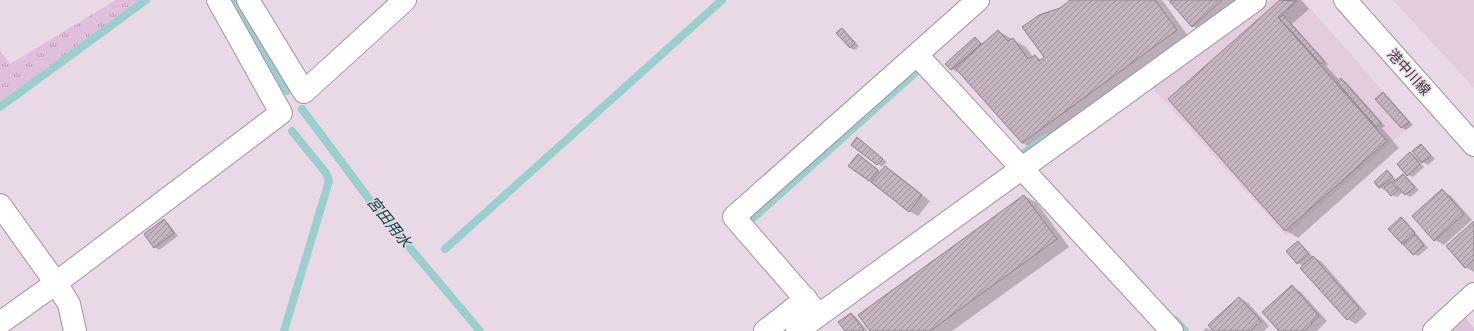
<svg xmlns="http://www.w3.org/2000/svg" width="1474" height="331" font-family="Jost,'Noto Sans JP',sans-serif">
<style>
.built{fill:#e2ccde}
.grass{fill:url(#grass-tufts)}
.park{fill:#e0bfda}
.shadow{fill:#0003;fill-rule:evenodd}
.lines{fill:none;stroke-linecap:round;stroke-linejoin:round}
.stream{stroke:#9bcfce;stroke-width:8}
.building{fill:url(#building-hatch);stroke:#90828d}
.minor-casing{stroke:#a1939f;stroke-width:24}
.secondary-casing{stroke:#a1939f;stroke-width:24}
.minor{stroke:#fff;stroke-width:22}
.secondary{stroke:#fff;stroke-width:22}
.labels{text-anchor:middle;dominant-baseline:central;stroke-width:3;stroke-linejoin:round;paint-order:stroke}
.street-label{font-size:14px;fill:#3b353a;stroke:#e9d9e6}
.water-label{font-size:15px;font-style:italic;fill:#104140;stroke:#e9d9e6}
</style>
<defs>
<pattern id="grass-tufts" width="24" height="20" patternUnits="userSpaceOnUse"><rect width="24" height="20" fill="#e0bfda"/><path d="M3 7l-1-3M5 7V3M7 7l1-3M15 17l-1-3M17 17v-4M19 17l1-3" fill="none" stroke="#b79cb2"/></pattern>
<pattern id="building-hatch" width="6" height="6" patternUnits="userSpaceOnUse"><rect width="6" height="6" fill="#c3b4c0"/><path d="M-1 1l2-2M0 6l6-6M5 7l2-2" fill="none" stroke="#a0939d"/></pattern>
</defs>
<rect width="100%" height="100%" fill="#e9d9e6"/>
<!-- built -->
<g class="built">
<polygon points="1271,0 1303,0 1412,124 1286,236 1151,86"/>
<polygon points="1393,0 1474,0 1474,88"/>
</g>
<!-- grass -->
<polygon class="grass" points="116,0 140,0 0,102 0,51 10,64"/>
<!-- park -->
<polygon class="park" points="1466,318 1474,328 1474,331 1452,331"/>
<!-- shadow -->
<g class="shadow">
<polygon points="1071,0 1162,0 1189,37 1035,150 1022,143 958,70 956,72 952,69 947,64 975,38 983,44 998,31 1026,47 1033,57 1035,56 1042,60 1045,57 1061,9"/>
<polygon points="1167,0 1236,0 1202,31 1193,26 1175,5"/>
<polygon points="1281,0 1301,0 1309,9 1292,24 1328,64 1326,66 1340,81 1341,79 1346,82 1385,126 1382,128 1399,148 1298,238 1285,230 1169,99"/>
<polygon points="842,29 846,32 859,46 855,50 850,48"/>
<polygon points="1383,93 1387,96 1413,125 1406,130 1402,128 1377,99"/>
<polygon points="861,141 887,162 882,167 852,145"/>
<polygon points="1421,145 1425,148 1435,159 1428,165 1423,162 1414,152"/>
<polygon points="1410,153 1415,156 1424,167 1413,177 1408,175"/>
<polygon points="858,155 881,172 885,167 894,172 930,201 918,216 909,211 869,181"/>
<path d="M 1387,172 L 1397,180 L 1403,175 L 1407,177 L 1419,190 L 1410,197 L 1403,192 L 1397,197 L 1392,195 L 1386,188 L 1384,190 L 1380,187 ZM 1394,182 L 1398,188 L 1392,184 Z"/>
<polygon points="1442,191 1451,196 1472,220 1444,245 1435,240 1414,216"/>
<polygon points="1024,196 1037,203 1069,247 952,331 871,331"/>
<polygon points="1402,219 1406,221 1428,248 1418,256 1413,254 1390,229"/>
<polygon points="164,221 168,223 178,236 159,250 155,247"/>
<polygon points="1474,222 1474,272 1465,267"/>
<polygon points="1298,242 1302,245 1313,257 1322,262 1367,314 1356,324 1347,319 1303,266 1298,263 1287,251"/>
<polygon points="1292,287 1301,292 1327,321 1317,331 1280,331"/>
<polygon points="1240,298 1248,303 1269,326 1264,331 1215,331"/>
<polygon points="852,314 856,317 868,331 846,331"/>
<polygon points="1206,328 1211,330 1211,331 1203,331"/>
</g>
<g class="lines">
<!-- stream -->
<g class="stream">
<polyline points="234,0 287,91"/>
<polyline points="0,107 146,0"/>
<polyline points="302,109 372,203 480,331"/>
<polyline points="1024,153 1045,138"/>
<polyline points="752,219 917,71"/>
<polyline points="445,249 722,0"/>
<polyline points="1175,320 1185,331"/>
<polyline points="284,331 329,181 326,173 292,131"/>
</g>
</g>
<!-- building -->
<g class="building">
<polygon points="1070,0 1155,0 1177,30 1022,143 955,68 998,30 1008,41 1013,38 1028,59 1035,55 1039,61 1044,57 1022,27 1039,15 1060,8"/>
<polygon points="1172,0 1222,0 1192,27 1170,2"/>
<polygon points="1280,0 1297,1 1278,17 1387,141 1285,231 1168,99"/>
<polygon points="1283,15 1324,61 1321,64 1279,18"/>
<polygon points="842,28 855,43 850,48 836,33"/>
<polygon points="975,37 981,44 951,70 945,64"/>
<polygon points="1341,78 1381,123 1376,127 1337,82"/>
<polygon points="1383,92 1409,122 1401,128 1375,99"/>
<polygon points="857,137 883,159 877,165 851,145"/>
<polygon points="1421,144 1431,156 1422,163 1412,151"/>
<polygon points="1410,152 1420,164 1407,176 1397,164"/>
<polygon points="858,154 878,170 869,181 848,166"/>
<polygon points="885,166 922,195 909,212 871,182"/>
<polygon points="1387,170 1393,177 1379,188 1374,182"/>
<polygon points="1403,174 1415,187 1405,195 1393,182"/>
<polygon points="1391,182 1398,190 1391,196 1384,188"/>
<polygon points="1442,189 1464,214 1434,241 1412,216"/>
<polygon points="1024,195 1057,239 930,331 870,331 858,315"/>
<polygon points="1401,217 1415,233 1402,244 1388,229"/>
<polygon points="164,219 174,233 154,248 144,234"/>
<polygon points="1474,221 1474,261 1473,260 1465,268 1446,246"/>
<polygon points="1414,234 1424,245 1413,255 1403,244"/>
<polygon points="1298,241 1309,254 1297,264 1286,251"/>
<polygon points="1313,256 1359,308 1347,320 1300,268"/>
<polygon points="1292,285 1319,316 1311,323 1312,324 1304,331 1279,331 1262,312"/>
<polygon points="1239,297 1261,321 1250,331 1213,331 1208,325"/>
<polygon points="851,313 864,330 862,331 845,331 838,322"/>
</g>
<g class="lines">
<!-- minor casing -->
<g class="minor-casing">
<g id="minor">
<polyline points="248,0 304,92 405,0"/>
<polyline points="978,0 734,217 819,315 1255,0"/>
<polyline points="917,55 1172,331"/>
<polyline points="0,205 56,283 69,304 75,331"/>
<polyline points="0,323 56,283 281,113 218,0"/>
<polyline points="765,331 806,299"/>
<polyline points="797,331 819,315"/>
<polyline points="1434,331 1474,294"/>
</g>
</g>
<!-- secondary casing -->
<g class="secondary-casing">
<polyline id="secondary" points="1345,0 1474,145"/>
</g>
<!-- minor -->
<use href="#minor" class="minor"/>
<!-- secondary -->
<use href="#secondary" class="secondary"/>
</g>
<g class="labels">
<!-- street labels -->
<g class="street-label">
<text transform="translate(1409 72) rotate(48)">港中川線</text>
</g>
<!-- water labels -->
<g class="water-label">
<text transform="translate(389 222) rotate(51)">宮田用水</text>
</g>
</g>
</svg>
